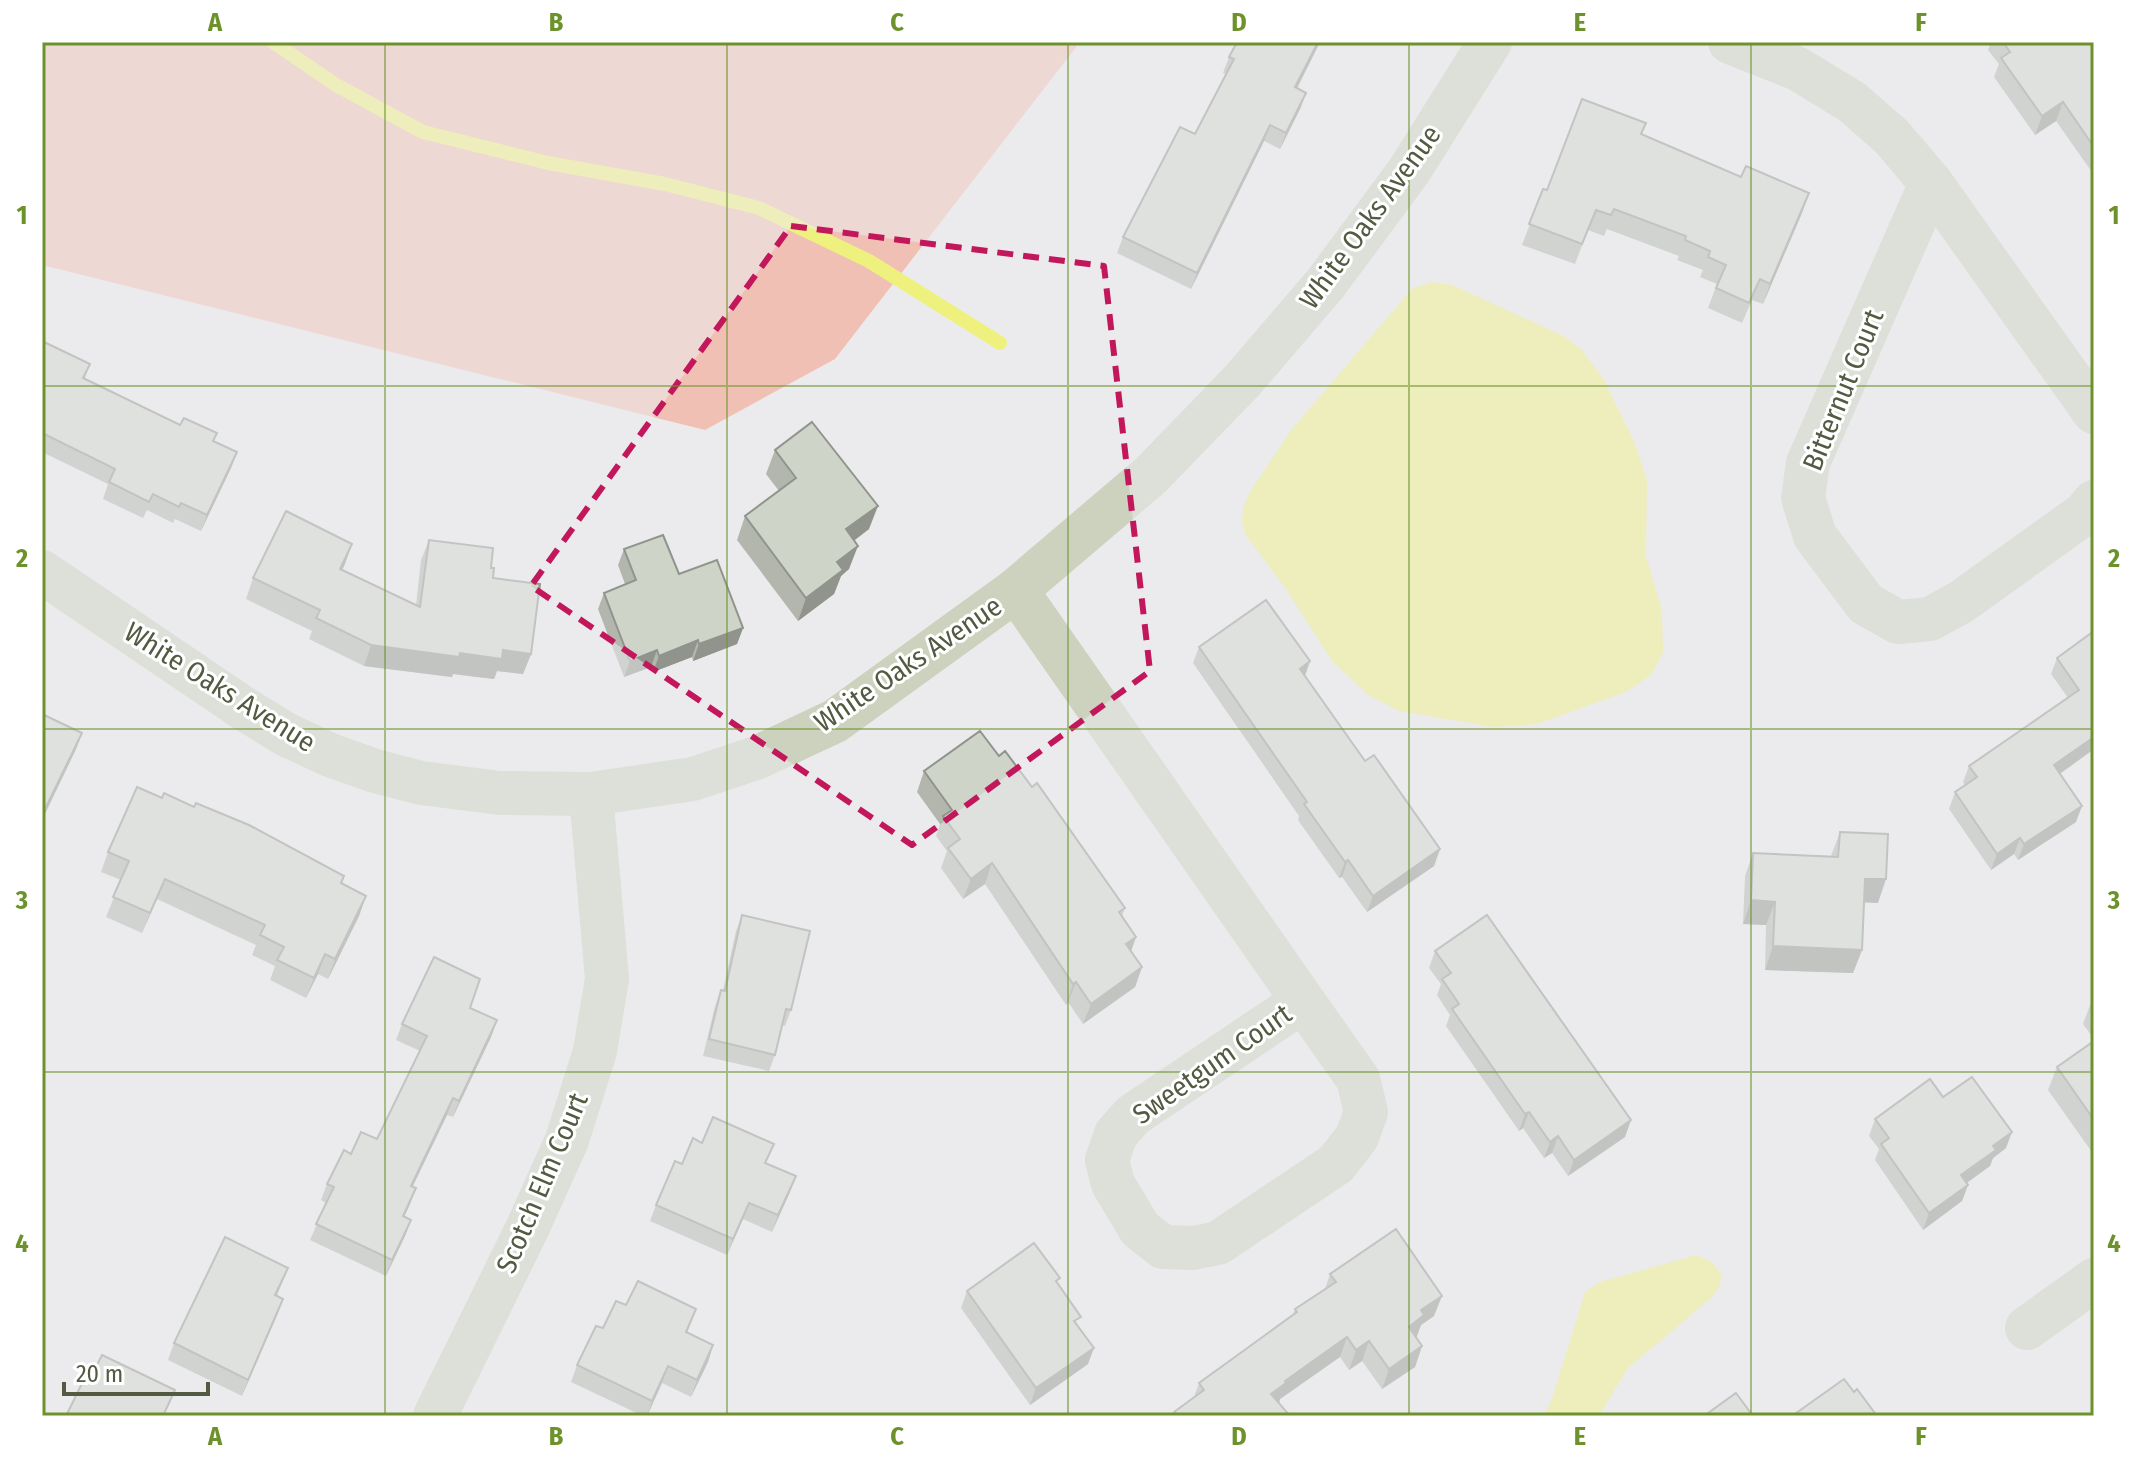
<svg xmlns="http://www.w3.org/2000/svg" width="2136" height="1458" font-family="'Fira Sans Condensed',sans-serif">
<style>
.green{fill:#f1c0b4}
.water{fill:#eff17e}
.lines{fill:none;stroke-linecap:round;stroke-linejoin:round}
.stream{stroke:#eff17e;stroke-width:14}
.minor{stroke:#ccd2bd;stroke-width:44}
.wall{fill:#b2b6ad}
.shaded-wall{fill:#91948d}
.building{fill:#cfd4c9;stroke:#91948d;stroke-width:2}
.marked{fill:none;stroke:#c2185b;stroke-width:6;stroke-dasharray:16 10;stroke-linejoin:round}
.grid{fill:none;stroke:#6d922c;stroke-width:2;stroke-opacity:0.55}
.labels{text-anchor:middle;dominant-baseline:central;stroke-width:6;stroke-linejoin:round;paint-order:stroke}
.street-label{font-size:28px;fill:#535a42;stroke:#fff}
.neatline{fill:none;stroke:#6d922c;stroke-width:3}
.grid-label{font-size:26px;text-anchor:middle;font-weight:bold;fill:#6d922c}
</style>
<rect width="100%" height="100%" fill="#ebebee"/>
<!-- green -->
<polygon class="green" points="42,42 1080,42 835,359 705,430 42,265"/>
<!-- water -->
<g class="water">
<polygon points="1432,282 1452,285 1562,335 1582,350 1604,380 1634,441 1647,480 1646,556 1662,610 1663,652 1651,675 1626,692 1537,724 1494,727 1399,711 1368,695 1332,661 1286,589 1245,534 1242,521 1243,508 1251,490 1292,429 1405,297 1413,288"/>
<polygon points="1696,1255 1712,1262 1722,1275 1719,1287 1711,1298 1627,1369 1599,1416 1544,1416 1553,1396 1585,1292 1600,1282"/>
</g>
<g class="lines">
<!-- stream -->
<polyline class="stream" points="273,42 336,85 423,132 548,163 665,184 759,208 869,261 1000,343"/>
<!-- minor -->
<g class="minor">
<polyline points="1730,42 1798,69 1852,102 1892,137 1931,183 2094,412"/>
<polyline points="1931,183 1808,463 1803,498 1815,536 1866,604 1898,622 1930,619 1961,602 2085,513 2094,502"/>
<polyline points="42,572 243,708 285,734 330,755 375,771 421,783 500,793 591,794 693,779 756,758 835,721 1016,590 1151,475 1242,381 1326,283 1409,171 1490,42"/>
<polyline points="1016,590 1303,1001 1133,1115 1116,1134 1107,1160 1113,1184 1140,1229 1163,1247 1193,1248 1218,1243 1336,1164 1357,1137 1366,1112 1358,1079 1303,1001"/>
<polyline points="2027,1328 2094,1280"/>
<polyline points="435,1416 527,1229 567,1140 595,1051 607,979 591,794"/>
</g>
</g>
<!-- wall -->
<g class="wall">
<polygon points="1320,42 1297,88 1306,93 1300,109 1280,149 1264,141 1191,289 1117,253 1123,237 1195,134 1226,74 1223,73 1229,57"/>
<polygon points="1991,42 2094,42 2094,175 2056,121 2035,135 1994,77 1999,64 1988,50"/>
<polygon points="1641,134 1741,177 1802,213 1763,304 1752,300 1742,323 1708,308 1717,284 1700,277 1703,270 1677,260 1679,256 1607,229 1604,236 1588,230 1575,264 1522,245 1543,189 1547,190"/>
<polygon points="42,341 90,364 85,378 237,452 231,468 201,531 175,519 173,523 147,510 143,518 103,499 108,484 42,452"/>
<polygon points="775,450 869,529 854,541 849,569 841,576 834,594 798,621 737,540 745,516 779,491 766,474"/>
<polygon points="429,540 491,568 493,578 531,654 523,674 497,671 494,679 453,674 452,677 364,666 309,639 312,631 246,599 253,578 345,564 342,570 416,605 421,560"/>
<polygon points="624,549 679,574 743,628 737,644 693,661 692,657 653,672 651,667 624,677 598,609 604,593 625,584 618,565"/>
<polygon points="2094,631 2094,749 2060,774 2076,822 2018,860 2014,854 1991,870 1949,809 1955,792 1965,785 1963,782 1969,766 2068,698 2051,674 2057,658"/>
<polygon points="1199,647 1310,661 1305,676 1365,761 1440,849 1434,866 1367,912 1342,877 1339,878 1298,820 1299,816 1193,663"/>
<polygon points="42,714 82,733 76,749 42,820"/>
<polygon points="999,756 1032,787 1125,908 1122,916 1136,937 1131,951 1142,967 1135,987 1083,1024 1068,1002 1066,1005 985,884 963,899 941,868 947,851 936,836 940,824 917,792 924,771"/>
<polygon points="1840,832 1878,903 1864,902 1862,950 1853,973 1765,970 1766,925 1743,924 1745,876 1753,853 1831,856"/>
<polygon points="108,852 341,883 366,896 359,916 328,979 318,974 306,998 270,980 275,966 252,955 256,945 157,899 142,933 106,917 121,880 101,872"/>
<polygon points="742,915 791,1010 785,1026 782,1025 775,1055 769,1071 703,1056 715,1006 721,990 723,990 736,931"/>
<polygon points="1435,951 1625,1137 1568,1176 1552,1153 1544,1158 1523,1128 1519,1131 1446,1026 1450,1015 1437,995 1441,984 1429,968"/>
<polygon points="2094,999 2094,1039 2083,1024 2092,1000"/>
<polygon points="470,1008 497,1020 491,1037 453,1117 447,1115 413,1186 410,1204 404,1217 411,1220 405,1236 386,1276 310,1240 326,1203 321,1200 327,1184 351,1154 377,1139 420,1051 396,1040 402,1024"/>
<polygon points="2094,1041 2094,1155 2048,1090 2057,1067"/>
<polygon points="1943,1097 2006,1148 1993,1158 1990,1166 1967,1183 1968,1185 1962,1201 1923,1230 1875,1160 1879,1149 1869,1136 1875,1119"/>
<polygon points="702,1143 766,1163 796,1176 772,1232 743,1219 727,1255 650,1221 656,1205 682,1164"/>
<polygon points="288,1268 277,1296 277,1315 242,1396 168,1360 174,1343"/>
<polygon points="1330,1274 1434,1316 1421,1325 1416,1336 1422,1346 1415,1367 1382,1389 1362,1361 1349,1370 1340,1357 1280,1399 1279,1403 1290,1416 1173,1416 1174,1412 1194,1397 1199,1383 1293,1314 1295,1309 1325,1289"/>
<polygon points="1058,1284 1078,1326 1088,1364 1030,1405 961,1308 967,1291"/>
<polygon points="626,1305 696,1309 687,1333 713,1345 708,1362 691,1397 662,1383 647,1416 643,1416 571,1382 577,1365 603,1328"/>
</g>
<!-- shaded-wall -->
<g class="shaded-wall">
<polygon points="1318,42 1320,42 1289,104 1295,87"/>
<polygon points="1306,93 1300,109 1280,149 1286,133"/>
<polygon points="2063,102 2056,121 2035,135 2042,116"/>
<polygon points="1270,125 1264,141 1191,289 1197,273"/>
<polygon points="1809,193 1802,213 1763,304 1770,284"/>
<polygon points="237,452 231,468 201,531 207,515"/>
<polygon points="878,506 869,529 837,553 846,529"/>
<polygon points="352,544 345,564 333,589 340,569"/>
<polygon points="858,546 849,569 841,576 834,594 798,621 806,598 837,562"/>
<polygon points="743,628 737,644 693,661 699,644"/>
<polygon points="698,640 692,657 653,672 659,656"/>
<polygon points="371,645 460,653 503,650 531,654 523,674 497,671 494,679 453,674 452,677 364,666"/>
<polygon points="657,650 651,667 624,677 630,661"/>
<polygon points="1310,661 1304,678 1300,669"/>
<polygon points="82,733 76,749 42,820 46,807"/>
<polygon points="2094,737 2094,749 2048,782 2054,765"/>
<polygon points="2082,806 2076,822 2018,860 2024,844"/>
<polygon points="2020,838 2014,854 1991,870 1997,854"/>
<polygon points="1440,849 1434,866 1367,912 1373,896"/>
<polygon points="1348,860 1342,877 1339,878 1345,862"/>
<polygon points="992,863 985,884 963,899 971,879"/>
<polygon points="165,879 157,899 142,933 150,913"/>
<polygon points="1865,879 1886,879 1878,903 1856,902"/>
<polygon points="366,896 359,916 328,979 335,959"/>
<polygon points="1751,900 1775,902 1766,925 1743,924"/>
<polygon points="1136,937 1129,957 1126,944"/>
<polygon points="1773,946 1862,950 1853,973 1765,970"/>
<polygon points="325,954 318,974 306,998 314,978"/>
<polygon points="1142,967 1135,987 1083,1024 1091,1004"/>
<polygon points="1076,982 1068,1002 1066,1005 1073,984"/>
<polygon points="497,1020 491,1037 453,1117 459,1101"/>
<polygon points="453,1098 447,1115 405,1202 411,1186"/>
<polygon points="1529,1112 1523,1128 1519,1131 1525,1114"/>
<polygon points="1631,1120 1625,1137 1568,1176 1574,1160"/>
<polygon points="2012,1132 2006,1148 1993,1158 1990,1166 1955,1191 1961,1175 1993,1146"/>
<polygon points="1558,1136 1552,1153 1544,1158 1550,1142"/>
<polygon points="796,1176 790,1192 772,1232 778,1215"/>
<polygon points="1968,1185 1962,1201 1923,1230 1929,1213"/>
<polygon points="416,1188 410,1204 397,1232 403,1216"/>
<polygon points="749,1203 743,1219 727,1255 733,1239"/>
<polygon points="411,1220 405,1236 386,1276 392,1260"/>
<polygon points="1442,1296 1434,1316 1421,1325 1417,1336 1402,1347 1409,1327 1421,1310"/>
<polygon points="283,1299 277,1315 242,1396 248,1380"/>
<polygon points="1347,1337 1340,1357 1280,1399 1279,1403 1271,1394 1285,1381"/>
<polygon points="1369,1341 1362,1361 1349,1370 1356,1350"/>
<polygon points="713,1345 708,1362 691,1397 697,1380"/>
<polygon points="1422,1346 1415,1367 1382,1389 1389,1369"/>
<polygon points="1094,1348 1088,1364 1030,1405 1036,1388"/>
<polygon points="668,1366 662,1383 647,1416 652,1401"/>
</g>
<!-- building -->
<g class="building">
<polygon points="1237,42 1318,42 1295,87 1306,93 1286,133 1270,125 1197,273 1123,237 1180,127 1195,134 1234,59 1229,57"/>
<polygon points="2003,42 2094,42 2094,147 2063,102 2042,116 2001,58 2010,52"/>
<polygon points="1582,99 1646,123 1641,134 1741,177 1746,166 1809,193 1770,284 1760,279 1749,303 1716,288 1726,265 1708,257 1710,251 1685,240 1686,236 1614,209 1611,215 1596,210 1582,244 1529,224 1543,189 1547,190"/>
<polygon points="42,341 90,364 83,378 180,425 184,418 217,433 213,441 237,452 207,515 181,503 179,507 153,494 149,502 109,482 115,469 42,433"/>
<polygon points="812,422 878,506 846,529 858,546 837,562 843,570 806,598 745,516 796,478 775,450"/>
<polygon points="286,511 352,544 340,569 420,607 429,540 493,548 491,568 494,568 493,578 540,584 531,654 503,650 502,659 460,653 459,657 371,645 316,618 320,610 253,578"/>
<polygon points="663,535 679,574 717,560 743,628 699,644 698,640 659,656 657,650 630,661 604,593 636,580 624,549"/>
<polygon points="1266,600 1310,661 1300,669 1365,761 1374,755 1440,849 1373,896 1348,860 1345,862 1304,804 1307,802 1199,647"/>
<polygon points="2094,631 2094,737 2054,765 2082,806 2024,844 2020,838 1997,854 1955,792 1977,777 1969,766 2079,690 2057,658"/>
<polygon points="42,714 82,733 46,807 42,805"/>
<polygon points="980,731 999,756 1005,751 1032,787 1037,783 1125,908 1119,912 1136,937 1126,944 1142,967 1091,1004 1076,982 1073,984 992,863 971,879 948,848 960,839 943,816 952,810 924,771"/>
<polygon points="137,787 162,798 164,793 194,807 196,803 249,825 344,876 341,883 366,896 335,959 325,954 314,978 277,960 284,947 260,935 265,925 165,879 150,913 113,897 129,861 108,852"/>
<polygon points="1840,832 1888,834 1886,879 1865,879 1862,950 1773,946 1775,902 1751,900 1753,853 1838,857"/>
<polygon points="742,915 810,931 791,1010 786,1009 775,1055 709,1039 721,990 725,991"/>
<polygon points="1487,915 1631,1120 1574,1160 1558,1136 1550,1142 1529,1112 1525,1114 1452,1009 1459,1004 1442,979 1451,973 1435,951"/>
<polygon points="434,957 480,979 470,1008 497,1020 459,1101 453,1098 411,1186 416,1188 403,1216 411,1220 392,1260 316,1224 334,1187 327,1184 344,1150 351,1154 361,1132 377,1139 427,1036 402,1024"/>
<polygon points="2094,1041 2094,1120 2057,1067"/>
<polygon points="1972,1077 2012,1132 1993,1146 1996,1150 1961,1175 1968,1185 1929,1213 1881,1144 1889,1138 1875,1119 1930,1079 1943,1097"/>
<polygon points="713,1117 774,1144 765,1163 796,1176 778,1215 749,1203 733,1239 656,1205 675,1161 682,1164 693,1138 702,1143"/>
<polygon points="1396,1229 1442,1296 1421,1310 1424,1315 1409,1327 1422,1346 1389,1369 1369,1341 1356,1350 1347,1337 1285,1381 1286,1383 1271,1394 1290,1416 1178,1416 1174,1412 1204,1390 1199,1383 1297,1312 1295,1309 1336,1282 1330,1274"/>
<polygon points="225,1237 288,1268 275,1295 283,1299 248,1380 174,1343"/>
<polygon points="1034,1243 1060,1278 1056,1281 1081,1317 1074,1321 1094,1348 1036,1388 967,1291"/>
<polygon points="638,1281 696,1309 686,1332 713,1345 697,1380 668,1366 652,1401 577,1365 596,1326 603,1328 616,1301 626,1305"/>
<polygon points="102,1355 175,1390 163,1416 66,1416 88,1371 93,1373"/>
<polygon points="1844,1379 1854,1392 1857,1389 1877,1416 1792,1416"/>
<polygon points="1736,1393 1753,1416 1704,1416"/>
</g>
<!-- marked area -->
<path d="M0 0H2136V1458H0ZM 791,226 L 1104,266 L 1150,671 L 912,845 L 531,586 Z" fill="#ebebee" fill-opacity=".55" fill-rule="evenodd"/>
<path class="marked" d="M 791,226 L 1104,266 L 1150,671 L 912,845 L 531,586 Z"/>
<!-- grid -->
<path class="grid" d="M 385,42 L 385,1416M 727,42 L 727,1416M 1068,42 L 1068,1416M 1409,42 L 1409,1416M 1751,42 L 1751,1416M 42,386 L 2094,386M 42,729 L 2094,729M 42,1072 L 2094,1072"/>
<g class="labels">
<!-- street labels -->
<g class="street-label">
<text transform="translate(1370 217) rotate(-54)">White Oaks Avenue</text>
<text transform="translate(1843 390) rotate(-68)">Bitternut Court</text>
<text transform="translate(908 664) rotate(-34)">White Oaks Avenue</text>
<text transform="translate(220 687) rotate(32)">White Oaks Avenue</text>
<text transform="translate(1212 1064) rotate(-35)">Sweetgum Court</text>
<text transform="translate(542 1183) rotate(-67)">Scotch Elm Court</text>
</g>
</g>
<!-- border -->
<rect width="2136" height="1458" fill="none" stroke="#ffffff" stroke-width="88"/>
<!-- scale -->
<path d="M64 1382v12h144v-12" fill="none" stroke="#535a42" stroke-width="4"/>
<text x="76" y="1382" font-size="24" fill="#535a42" stroke="#ffffff" stroke-width="6" paint-order="stroke">20 m</text>
<rect x="44" y="44" width="2048" height="1370" class="neatline"/>
<g class="grid-label">
<text x="215" y="31">A</text>
<text x="556" y="31">B</text>
<text x="897" y="31">C</text>
<text x="1239" y="31">D</text>
<text x="1580" y="31">E</text>
<text x="1921" y="31">F</text>
<text x="22" y="224">1</text>
<text x="2114" y="224">1</text>
<text x="22" y="567">2</text>
<text x="2114" y="567">2</text>
<text x="22" y="909">3</text>
<text x="2114" y="909">3</text>
<text x="22" y="1252">4</text>
<text x="2114" y="1252">4</text>
<text x="215" y="1445">A</text>
<text x="556" y="1445">B</text>
<text x="897" y="1445">C</text>
<text x="1239" y="1445">D</text>
<text x="1580" y="1445">E</text>
<text x="1921" y="1445">F</text>
</g>
</svg>
